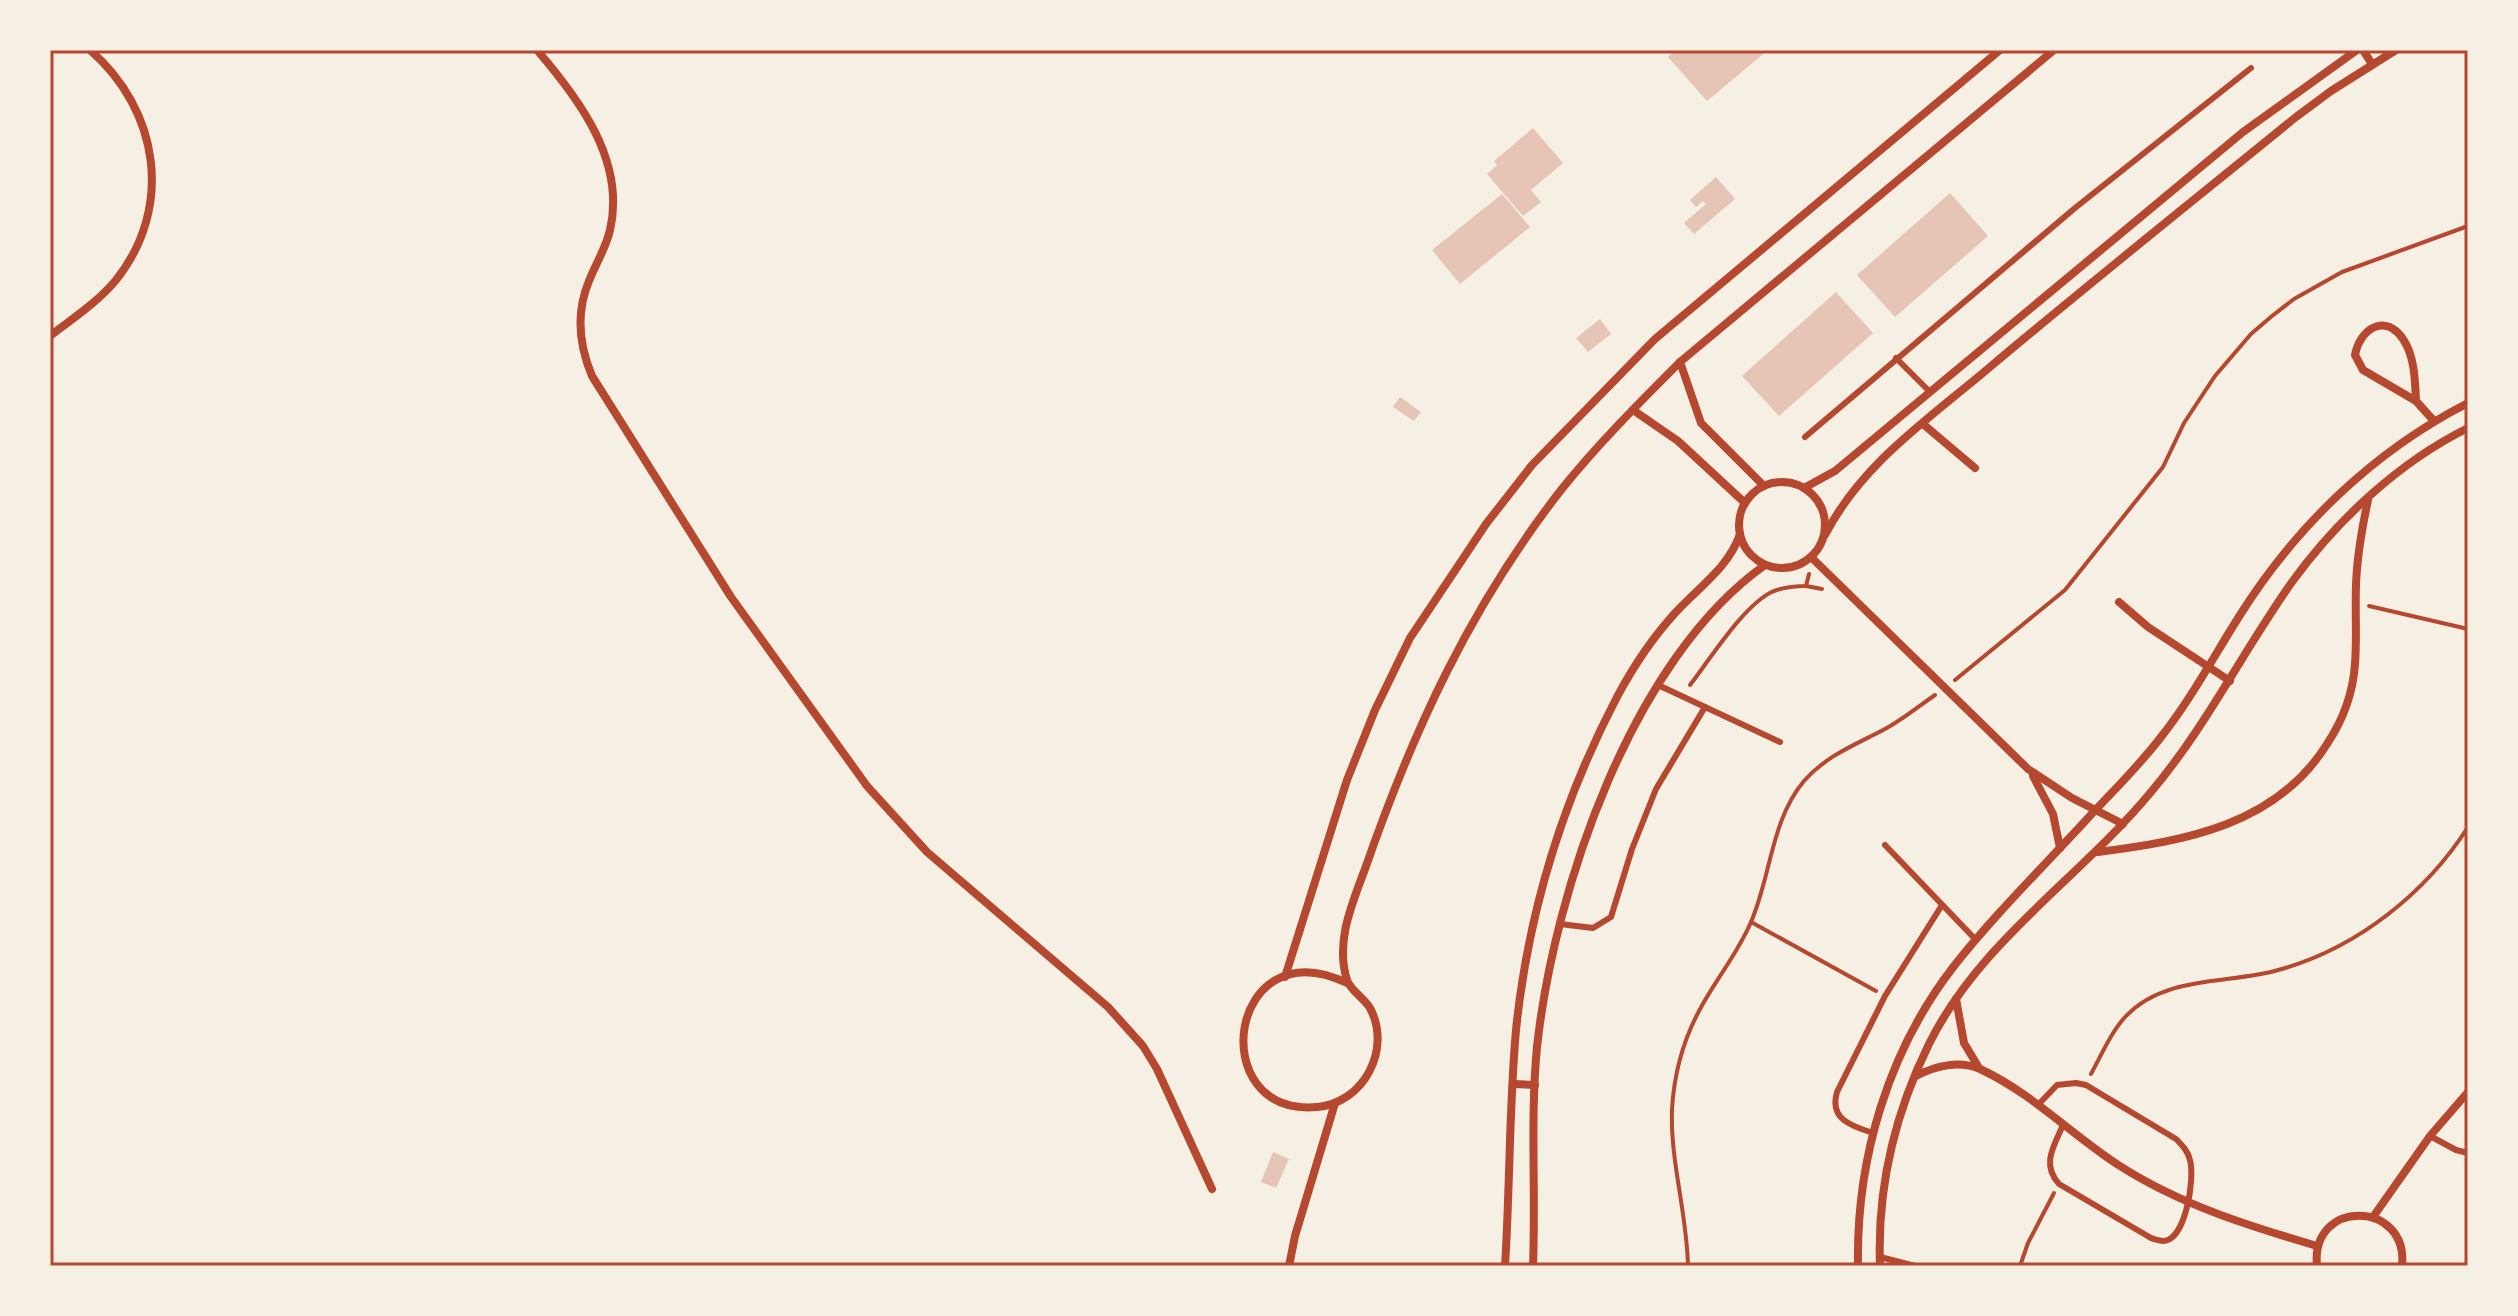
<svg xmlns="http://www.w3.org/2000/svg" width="2518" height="1316" font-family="Barlow,sans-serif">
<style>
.building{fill:#e6c5b7}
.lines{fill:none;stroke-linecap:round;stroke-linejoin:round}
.path{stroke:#b5482f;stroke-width:4}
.service{stroke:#b5482f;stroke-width:6}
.minor{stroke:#b5482f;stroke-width:8}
.neatline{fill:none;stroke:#b5482f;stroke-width:3}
</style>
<rect width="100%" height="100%" fill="#f6efe4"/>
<!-- building -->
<g class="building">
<polygon points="1676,50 1768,50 1707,101 1668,57"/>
<polygon points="1533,128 1563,163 1531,190 1541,202 1523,216 1487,174 1497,165 1494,161"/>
<polygon points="1716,177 1735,199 1694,234 1684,223 1706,204 1703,201 1696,207 1690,200"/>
<polygon points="1950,193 1988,236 1895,317 1857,275"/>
<polygon points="1502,194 1530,227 1460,284 1432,250"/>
<polygon points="1836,292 1873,333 1779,416 1742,376"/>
<polygon points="1600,319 1611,334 1588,352 1576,338"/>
<polygon points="1400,397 1421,412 1414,421 1393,407"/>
<polygon points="1273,1152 1289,1159 1276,1188 1261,1182"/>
</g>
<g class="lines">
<!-- path -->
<g class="path">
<polyline points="1806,586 1822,589"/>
<polyline points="2369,606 2468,629"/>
<polyline points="1955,680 2065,590 2163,467 2184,423 2215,376 2251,334 2272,316 2294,299 2342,272 2468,226"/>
<path d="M 1690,685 C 1711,658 1745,603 1774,591 C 1785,587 1795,586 1806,586 L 1809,574"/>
<polyline points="1751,922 1876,991"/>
<path d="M 2091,1074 C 2101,1056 2111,1032 2126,1016 C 2166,974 2230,985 2282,969 C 2358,947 2426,893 2468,827"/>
<path d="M 1688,1266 C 1687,1213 1670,1161 1672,1109 C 1674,1075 1683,1041 1699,1011 C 1715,980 1737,955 1751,922 C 1771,876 1771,820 1804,781 C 1827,755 1855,745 1885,729 C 1902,720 1919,706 1935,695"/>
<polyline points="2020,1266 2028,1243 2054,1193"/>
</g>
<!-- service -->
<g class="service">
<polyline points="1896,358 1929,391"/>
<polyline points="1805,437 2075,208 2251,68"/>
<polyline points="1658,685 1780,742"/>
<polyline points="1885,845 1976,940"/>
<polyline points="1560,924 1593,928 1611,917 1632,849 1656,789 1705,707"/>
<path d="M 2038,1105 L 2057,1085 L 2076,1083 L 2086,1085 L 2176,1139 C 2182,1145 2188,1151 2190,1160 C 2195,1178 2186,1239 2164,1241 C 2161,1241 2153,1239 2151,1238 L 2059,1184 C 2041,1164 2054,1146 2063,1125"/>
<path d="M 1873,1133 C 1851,1126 1829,1119 1837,1092 L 1885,996 L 1942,905"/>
<polyline points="2430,1136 2456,1150 2468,1153"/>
<polyline points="1880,1257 1915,1266"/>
</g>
<!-- minor -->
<g class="minor">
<path d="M 537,50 C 579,99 626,161 610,230 C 606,248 596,263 589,281 C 576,312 579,345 592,376 L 731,597 L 867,786 L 927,852 L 1108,1007 L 1143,1046 L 1157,1069 L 1212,1189"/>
<polyline points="2363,50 2372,64"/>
<path d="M 50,336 C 72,319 98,302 116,280 C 174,207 159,110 90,50"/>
<polyline points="1680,362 1701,423 1764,486"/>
<path d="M 2416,401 C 2415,381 2415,357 2403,339 C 2386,313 2360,328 2355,355 L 2363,370 L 2416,401 L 2434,421"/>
<polyline points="1633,410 1678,441 1745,503"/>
<polyline points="1923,424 1975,468"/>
<circle cx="1782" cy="525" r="43"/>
<polyline points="1804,488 1835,471 2243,132 2357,50"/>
<path d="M 1825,535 C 1862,463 1930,418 1990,367 C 2091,282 2194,200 2296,117 L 2331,91 L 2396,50"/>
<polyline points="1811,557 2028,769 2072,798 2123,824"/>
<polyline points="2119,602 2148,627 2230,681"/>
<polyline points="2033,776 2053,814 2060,848"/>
<path d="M 2098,852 C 2185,841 2277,825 2327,744 C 2343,720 2353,693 2355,664 C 2357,638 2355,611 2356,585 C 2357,556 2362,528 2368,500"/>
<polyline points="1285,977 1347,780 1375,710 1410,638 1486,524 1532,465 1655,339 2000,50"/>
<path d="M 1347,983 C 1228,926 1203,1117 1317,1107 C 1364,1103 1392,1049 1370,1008 C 1364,998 1350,990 1347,980 C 1335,942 1352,904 1365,869 C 1413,731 1470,607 1561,490 C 1597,445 1639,403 1680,362 L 2054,50"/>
<polyline points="1956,999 1964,1043 1979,1068"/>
<path d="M 1916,1076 C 1935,1066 1959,1060 1980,1069 C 2032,1093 2073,1136 2120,1166 C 2181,1205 2249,1226 2317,1246"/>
<polyline points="1513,1084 1535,1085"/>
<polyline points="2373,1217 2430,1136 2468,1092"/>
<polyline points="1289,1266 1295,1236 1335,1103"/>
<path d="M 1505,1266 C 1510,1188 1509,1108 1516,1030 C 1528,914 1563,800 1617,697 C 1633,667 1653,637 1676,612 C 1699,587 1729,567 1740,534"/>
<path d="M 1533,1266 C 1536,1193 1530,1119 1537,1047 C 1554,890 1632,659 1765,565"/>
<path d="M 1858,1266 C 1856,1159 1888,1051 1954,966 C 1995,914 2043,867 2088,818 C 2113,791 2139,766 2161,737 C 2191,699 2214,656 2240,615 C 2296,526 2374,451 2468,403"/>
<path d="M 1880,1266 C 1877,1189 1895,1113 1929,1044 C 1980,941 2079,879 2151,792 C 2206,727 2243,651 2292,582 C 2337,520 2399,462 2468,428"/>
<path d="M 2317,1266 C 2310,1198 2409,1200 2402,1266"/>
</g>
</g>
<!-- border -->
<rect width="2518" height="1316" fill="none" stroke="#f6efe4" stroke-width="104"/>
<rect x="52" y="52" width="2414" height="1212" class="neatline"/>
</svg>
